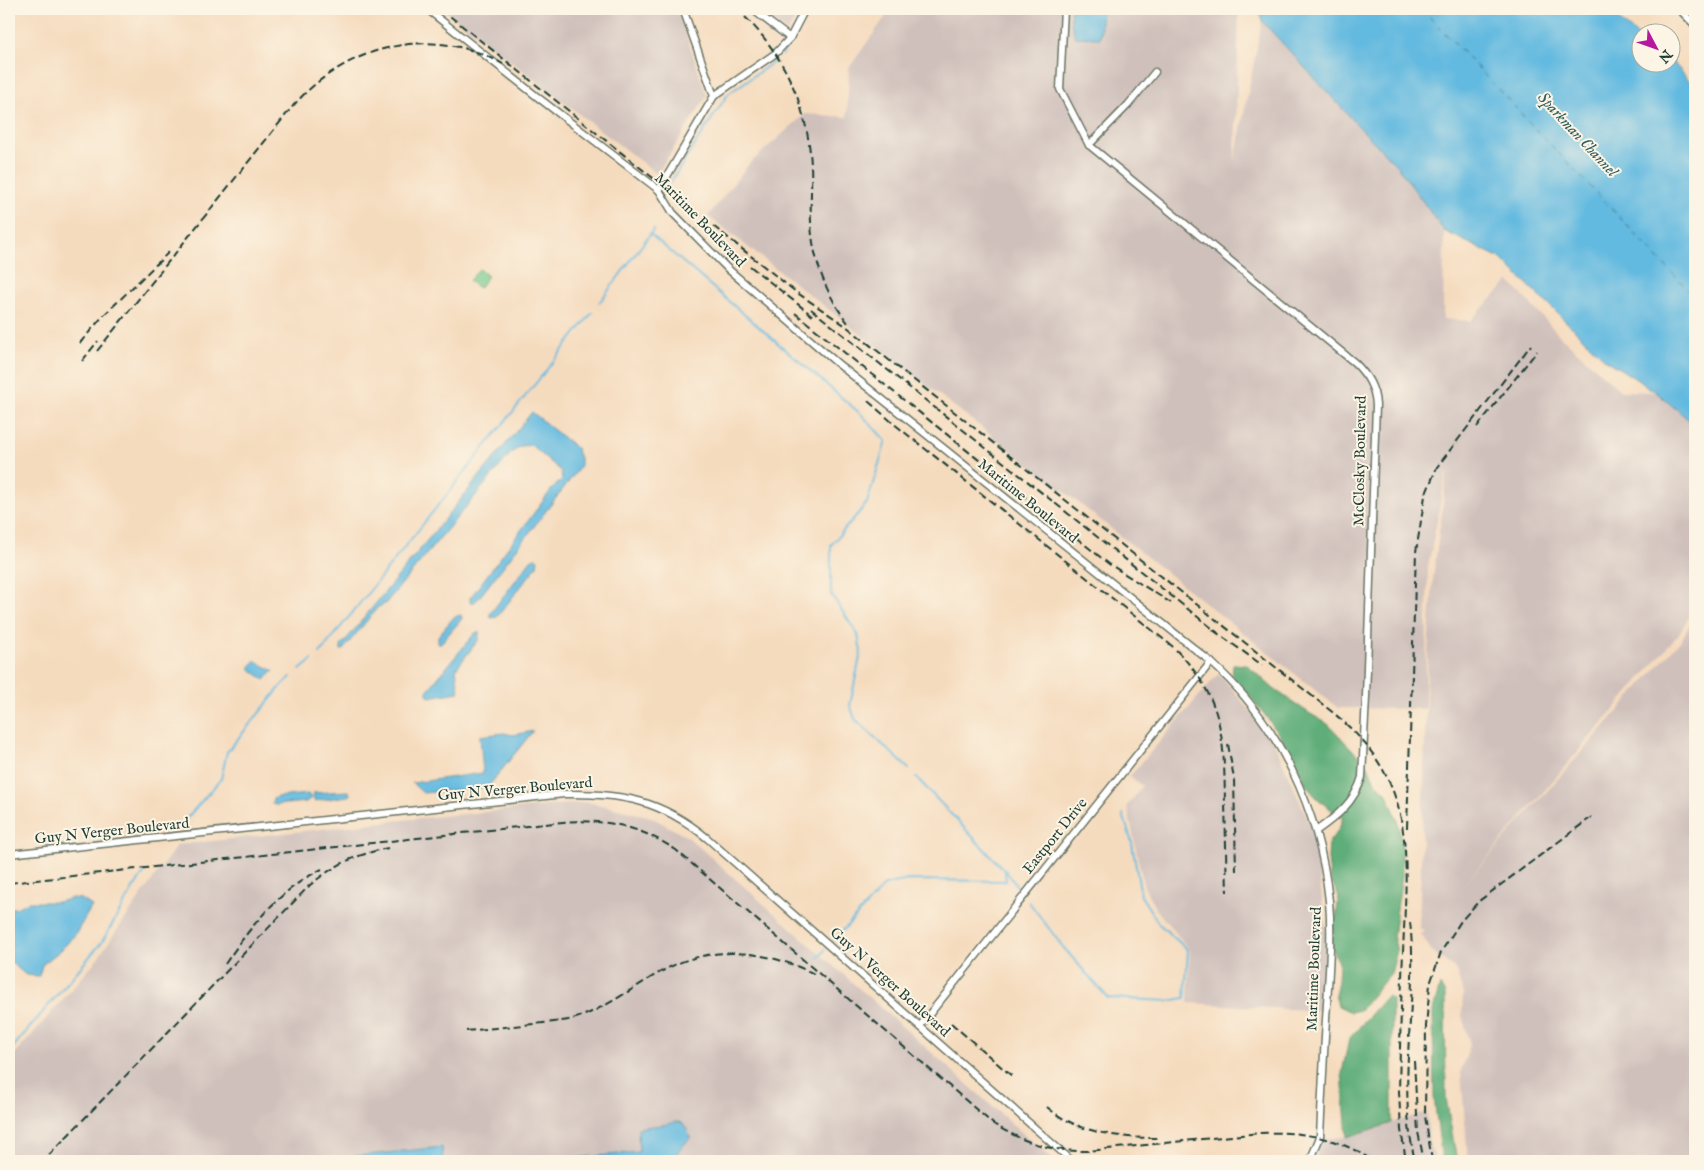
<svg xmlns="http://www.w3.org/2000/svg" width="1704" height="1170" font-family="'IM FELL English',serif">
<style>
.industrial{fill:#cfc0bb}
.green{fill:#74c98e;stroke:#4a8361}
.forest{fill:#5fad79;stroke:#3f7556}
.water{fill:#64bae0;stroke:#427c8a}
.lines{fill:none;stroke-linecap:round;stroke-linejoin:round}
.stream{stroke:#64bae0;stroke-width:2}
.ferry{stroke:#305c5f;stroke-width:1;stroke-dasharray:6 5;stroke-linecap:butt}
.minor-casing{stroke:#6a7464;stroke-width:9}
.minor{stroke:#fff;stroke-width:6}
.rail{stroke:#1f3d34;stroke-width:2;stroke-dasharray:8 4;stroke-linecap:butt}
.labels{text-anchor:middle;dominant-baseline:central;stroke-width:4;stroke-linejoin:round;paint-order:stroke}
.street-label{font-size:15px;fill:#1f3d34;stroke:#fcf5e5}
.water-label{font-size:16px;font-style:italic;fill:#305c5f;stroke:#fcf5e5}
</style>
<rect width="100%" height="100%" fill="#fcf5e5"/>
<filter id="ink" filterUnits="userSpaceOnUse"><feTurbulence type="fractalNoise" baseFrequency=".02" numOctaves="2"/><feDisplacementMap in="SourceGraphic" scale="10" xChannelSelector="R" yChannelSelector="G"/><feConvolveMatrix kernelMatrix="1 2 1 2 8 2 1 2 1" color-interpolation-filters="sRGB"/></filter>
<filter id="wash" filterUnits="userSpaceOnUse"><feTurbulence type="fractalNoise" baseFrequency=".0096" numOctaves="4" result="noise"/><feDisplacementMap in="SourceGraphic" scale="20" xChannelSelector="R" yChannelSelector="G"/><feGaussianBlur stdDeviation="1.12" result="paint"/><feColorMatrix in="noise" values="0 0 0 0 0 0 0 0 0 0 0 0 0 0 0 0 0 1.4 0 .05"/><feComposite in="paint" operator="in"/></filter>
<g filter="url(#wash)">
<rect width="100%" height="100%" fill="#f5dbbe"/>
<!-- industrial -->
<g class="industrial">
<polygon points="443,9 677,9 707,96 657,174"/>
<polygon points="758,9 800,9 798,14 787,32"/>
<polygon points="886,9 1239,9 1235,160 1262,21 1364,132 1398,167 1444,231 1443,319 1470,321 1509,281 1560,336 1621,391 1656,392 1695,425 1695,431 1689,438 1695,438 1695,607 1678,635 1460,889 1682,639 1695,614 1695,1161 1468,1161 1461,1072 1470,1044 1462,1016 1463,994 1456,970 1431,950 1421,934 1424,931 1419,928 1428,651 1433,579 1447,472 1446,473 1428,567 1425,709 1338,708 1070,496 708,216 749,164 805,114 847,117 849,68 886,16"/>
<polygon points="1219,673 1271,736 1314,833 1327,939 1322,1011 1188,1003 1190,950 1155,908 1144,886 1127,806 1142,786 1130,776"/>
<polygon points="588,802 651,817 689,838 1054,1161 682,1161 675,1155 674,1122 668,1124 658,1125 639,1152 548,1161 443,1161 441,1147 310,1161 9,1161 9,1061 92,966 177,845 411,819"/>
<polygon points="1427,1112 1429,1144 1437,1161 1311,1161 1320,1139 1347,1137"/>
</g>
<!-- green -->
<polygon class="green" points="479,269 488,276 479,288 469,281"/>
<!-- forest -->
<g class="forest">
<path d="M 1246,664 L 1274,689 L 1309,713 L 1328,724 L 1368,766 L 1375,782 L 1386,792 L 1397,818 L 1402,845 L 1402,875 L 1393,936 L 1397,951 L 1391,973 L 1360,1010 L 1351,1012 L 1338,1006 L 1335,995 L 1338,981 L 1339,962 L 1334,953 L 1330,934 L 1336,916 L 1339,897 L 1330,878 L 1328,858 L 1329,842 L 1339,829 L 1343,817 C 1329,809 1315,799 1306,784 C 1302,777 1299,768 1295,760 C 1279,732 1255,700 1232,677 L 1233,665 Z"/>
<polygon points="1440,985 1445,994 1446,1098 1457,1161 1442,1161 1434,1097 1433,1011"/>
<polygon points="1387,996 1392,999 1392,1123 1347,1137 1342,1073 1349,1039"/>
</g>
<!-- water -->
<g class="water">
<polygon points="1071,9 1102,9 1100,38 1075,37 1071,22"/>
<polygon points="1258,9 1605,9 1641,38 1642,62 1672,62 1672,61 1695,87 1695,425 1656,392 1605,359 1500,258 1444,231 1398,167 1364,132 1262,21"/>
<polygon points="532,412 576,448 580,458 580,467 478,599 473,603 470,602 470,598 552,489 562,479 561,471 531,445 521,446 511,453 385,604 378,607 343,650 341,650 341,646"/>
<polygon points="535,558 538,559 537,566 497,617 491,618 490,614 531,560"/>
<polygon points="461,615 462,618 460,621 441,643 438,643 438,636 454,617"/>
<polygon points="479,632 479,639 456,669 459,692 429,697 427,694 427,691 475,633"/>
<polygon points="255,661 274,671 265,680 249,668"/>
<polygon points="533,731 488,787 423,793 412,783 483,773 480,736 504,733 513,735"/>
<polygon points="349,791 350,795 348,796 314,801 313,793"/>
<polygon points="308,794 311,798 306,802 275,805 272,803 273,799 277,797"/>
<polygon points="72,898 81,899 92,906 75,935 61,950 42,965 39,976 26,975 9,961 9,908 16,908 28,902 59,902"/>
<polygon points="674,1122 681,1122 687,1129 690,1138 675,1155 682,1161 548,1161 639,1152 638,1128 668,1124"/>
<polygon points="442,1147 443,1161 310,1161"/>
</g>
<g class="lines">
<!-- stream -->
<g class="stream">
<polyline points="782,55 811,9"/>
<polyline points="670,183 728,94 775,61"/>
<polyline points="650,234 862,415 886,441 867,503 831,545 831,594 858,635 861,652 850,705 855,719 909,769"/>
<polyline points="599,303 654,229"/>
<polyline points="320,653 592,313"/>
<polyline points="300,670 312,660"/>
<polyline points="186,819 221,779 227,752 283,684 291,677"/>
<polyline points="1006,871 1019,889"/>
<polyline points="1029,902 1063,947 1108,998 1168,1001 1185,998 1188,950 1159,924 1141,896 1132,843 1123,814"/>
<polyline points="833,941 885,885 908,880 1006,881 1005,871 916,777"/>
<polyline points="818,958 825,950"/>
<polyline points="9,1052 102,942 134,887 145,872"/>
</g>
<!-- ferry -->
<polyline class="ferry" points="1422,9 1695,297"/>
</g>
</g>
<g filter="url(#ink)">
<g class="lines">
<!-- minor casing -->
<g class="minor-casing">
<g id="minor">
<path d="M 427,9 L 540,99 L 659,190 L 673,213 L 728,269 L 837,363 L 1211,662 C 1279,723 1320,811 1329,901 C 1332,935 1329,970 1327,1004 C 1324,1048 1322,1092 1320,1137 L 1310,1161"/>
<polyline points="683,9 714,96"/>
<polyline points="752,9 790,38"/>
<polyline points="1064,9 1060,89 1089,145 1128,105 1155,72"/>
<polyline points="1679,9 1695,25"/>
<path d="M 1089,145 L 1355,363 C 1367,375 1375,387 1376,405 L 1366,697 L 1362,777 C 1355,802 1336,817 1316,831"/>
<polyline points="659,190 714,96 776,53 790,38 805,9"/>
<path d="M 9,854 L 564,794 C 622,793 661,800 707,838 L 1072,1161"/>
<polyline points="920,1026 1211,662"/>
</g>
</g>
<!-- minor -->
<use href="#minor" class="minor"/>
<!-- rail -->
<g class="rail">
<path d="M 441,9 L 796,292 L 846,326 L 1331,711 C 1418,781 1407,851 1403,952 C 1401,999 1400,1046 1399,1092 L 1401,1130 L 1406,1161"/>
<path d="M 736,9 C 782,48 808,105 811,165 C 812,184 810,203 811,222 C 812,257 826,295 848,323"/>
<polyline points="750,266 814,317"/>
<polyline points="811,309 1218,633"/>
<polyline points="795,313 1109,564 1171,603"/>
<polyline points="80,343 103,316 170,251"/>
<path d="M 97,351 L 293,106 C 345,46 431,23 503,64"/>
<polyline points="82,361 98,341"/>
<path d="M 868,401 L 893,423 L 1172,646 C 1224,696 1224,737 1225,804 C 1226,833 1226,863 1227,892"/>
<polyline points="1477,427 1537,351"/>
<polyline points="1213,630 1262,665"/>
<polyline points="1228,744 1234,779 1236,871"/>
<polyline points="1407,828 1416,552 1425,496 1437,467 1531,345"/>
<path d="M 9,883 L 563,822 C 606,819 640,826 676,850 L 992,1123 C 1022,1142 1052,1152 1088,1151 L 1260,1133 C 1301,1131 1338,1137 1373,1161"/>
<path d="M 1410,922 C 1419,1001 1396,1082 1415,1161"/>
<path d="M 225,964 C 251,926 279,890 322,869"/>
<polyline points="951,1023 1013,1077"/>
<path d="M 466,1031 C 489,1029 511,1026 534,1024 C 550,1022 567,1022 582,1016 C 613,1004 639,983 668,968 C 715,944 769,951 814,974"/>
<polyline points="1414,1061 1418,1132 1424,1161"/>
<path d="M 1047,1107 C 1077,1133 1119,1138 1157,1138"/>
<path d="M 49,1155 L 310,885 C 336,864 355,855 388,848"/>
<polyline points="1432,1161 1425,1116 1426,1026 1430,984 1441,952 1461,921 1479,901 1593,816"/>
</g>
</g>
</g>
<g class="labels">
<!-- street labels -->
<g class="street-label">
<text transform="translate(700 220) rotate(46)">Maritime Boulevard</text>
<text transform="translate(1360 461) rotate(-89)">McClosky Boulevard</text>
<text transform="translate(1028 501) rotate(39)">Maritime Boulevard</text>
<text transform="translate(515 789) rotate(-5)">Guy N Verger Boulevard</text>
<text transform="translate(112 831) rotate(-6)">Guy N Verger Boulevard</text>
<text transform="translate(1055 836) rotate(-51)">Eastport Drive</text>
<text transform="translate(1314 969) rotate(-88)">Maritime Boulevard</text>
<text transform="translate(890 982) rotate(42)">Guy N Verger Boulevard</text>
</g>
<!-- water labels -->
<g class="water-label">
<text transform="translate(1577 135) rotate(47)">Sparkman Channel</text>
</g>
</g>
<!-- margin -->
<rect width="1704" height="1170" fill="none" stroke="#fcf5e5" stroke-width="30"/>
<!-- north arrow -->
<g transform="translate(1656 48) rotate(131)"><circle r="24" fill="#fcf5e5" stroke="#a4ab9e"/>
<path d="M0-4L9 19L0 12L-9 19Z" fill="#b5179e"/>
<text y="-8" font-size="14" font-weight="bold" text-anchor="middle" fill="#1f3d34">N</text>
</g>
</svg>
